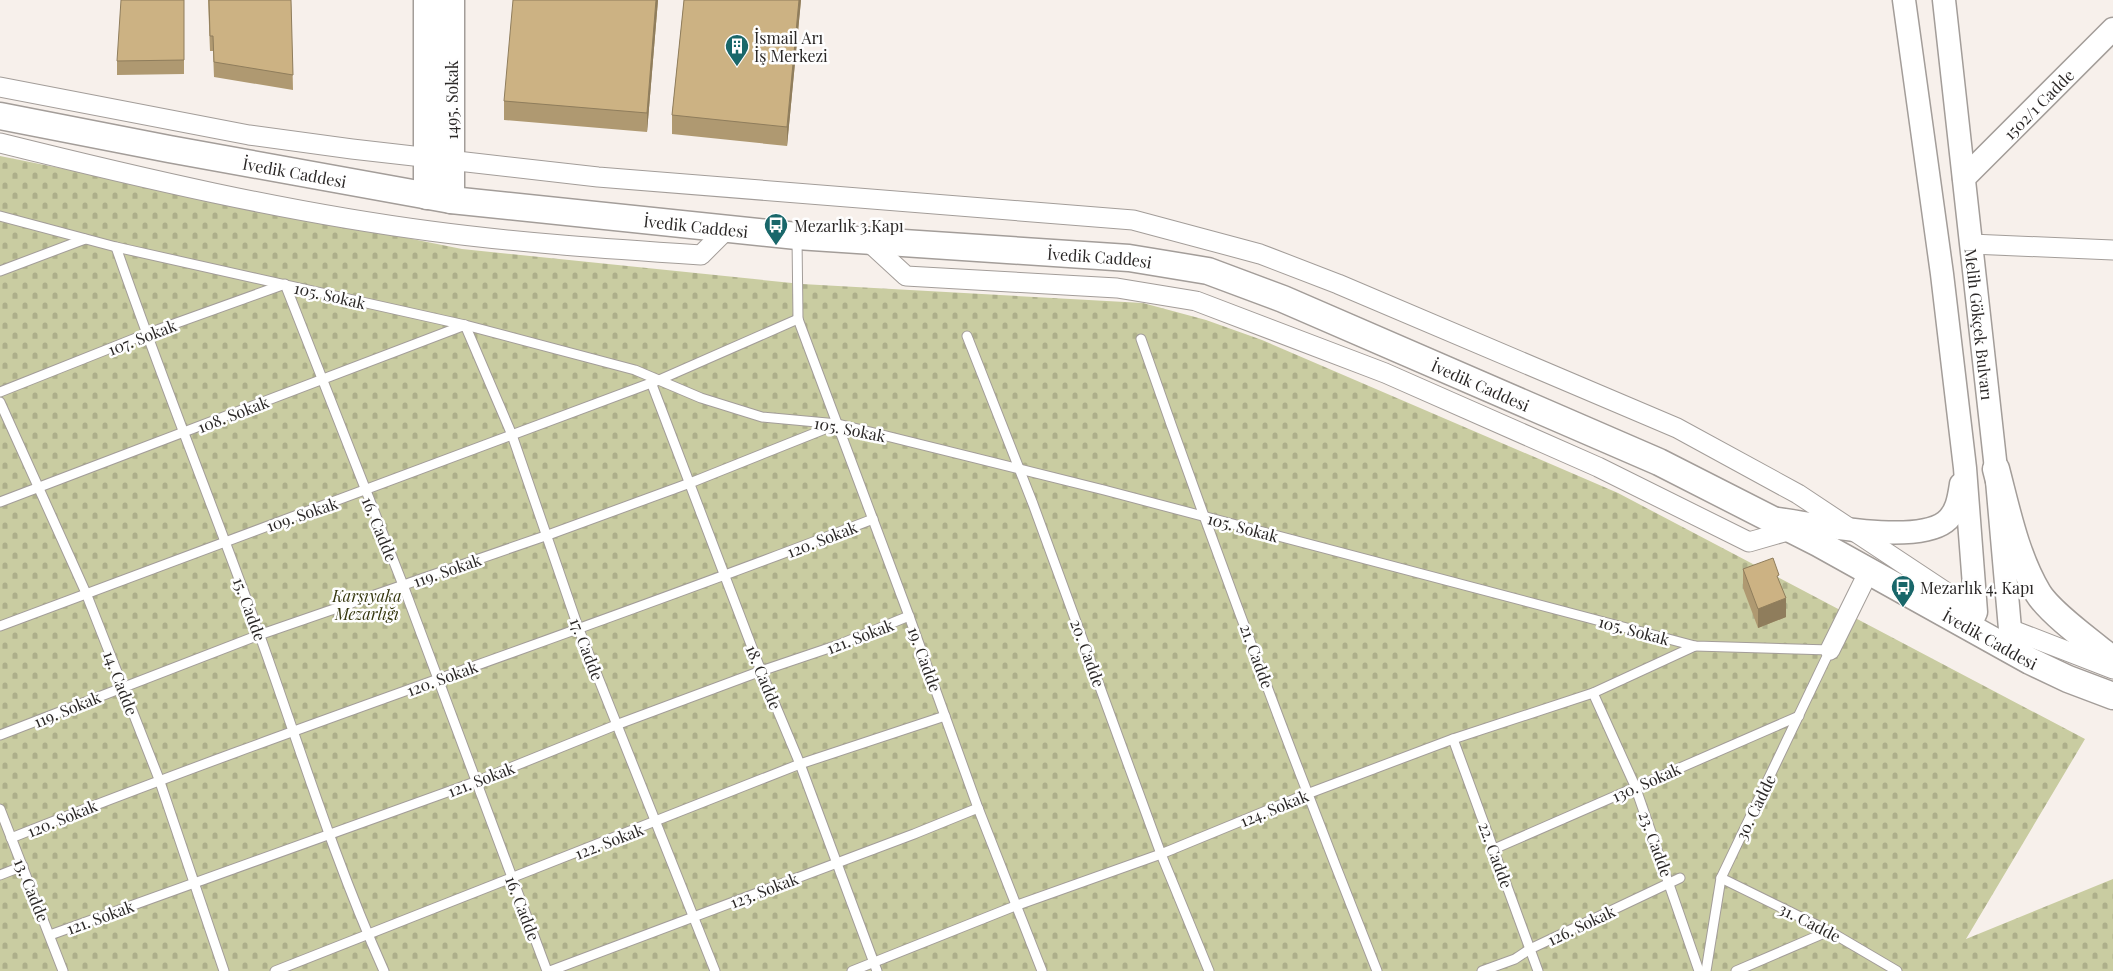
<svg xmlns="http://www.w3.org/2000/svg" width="2113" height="971" font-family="'Playfair Display',serif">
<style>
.cemetery{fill:url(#cemetery-stones)}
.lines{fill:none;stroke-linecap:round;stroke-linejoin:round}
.service-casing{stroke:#a39d99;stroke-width:11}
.minor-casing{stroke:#a39d99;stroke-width:21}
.tertiary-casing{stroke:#a39d99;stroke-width:25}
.secondary-casing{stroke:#a39d99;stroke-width:29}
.service{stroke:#fff;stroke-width:9}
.minor{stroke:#fff;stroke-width:19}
.tertiary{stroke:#fff;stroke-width:22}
.secondary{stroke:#fff;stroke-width:26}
.wall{fill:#af9971}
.shaded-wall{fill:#8f7d5c}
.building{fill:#ccb283;stroke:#8f7d5c}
.labels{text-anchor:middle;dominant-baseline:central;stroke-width:5;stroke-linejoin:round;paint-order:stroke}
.poi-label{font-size:16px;fill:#2a2726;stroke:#fefefe;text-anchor:start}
.street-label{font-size:16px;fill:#2a2726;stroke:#fefefe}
.park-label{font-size:16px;font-style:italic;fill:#34360d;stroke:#fefefe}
</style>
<defs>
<pattern id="cemetery-stones" width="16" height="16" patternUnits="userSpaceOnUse" patternTransform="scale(1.25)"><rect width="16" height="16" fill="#c9cca1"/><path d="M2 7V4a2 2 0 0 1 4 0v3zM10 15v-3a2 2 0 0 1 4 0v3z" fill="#adaf8a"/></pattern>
</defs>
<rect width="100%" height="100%" fill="#f7f0eb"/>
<!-- cemetery -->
<polygon class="cemetery" points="0,156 462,249 802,284 1143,303 1206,320 1262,340 1618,493 2085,739 1966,939 2113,879 2113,971 0,971"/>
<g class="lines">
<!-- service casing -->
<g class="service-casing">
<g id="service">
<polyline points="0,216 116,247 465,325 635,370 701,398 762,417 838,424 1104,490 1695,646 1830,650 1721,878 1706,971"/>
<polyline points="797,238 798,319 909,616 978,808 1042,971"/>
<path d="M 116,247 C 161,378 213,506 260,636 C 300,748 335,862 384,971"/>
<polyline points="0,271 85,239"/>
<polyline points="967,336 1033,504 1161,854 1209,971"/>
<path d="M 1141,339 C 1215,551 1294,762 1377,971"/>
<polyline points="651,382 761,671 800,764 877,971"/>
<polyline points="0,392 146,334 285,284 403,585 547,971"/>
<polyline points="0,402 86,593 159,779 224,971"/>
<polyline points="0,502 465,325 512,435 578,627 715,971"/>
<polyline points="0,626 659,380 798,319"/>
<polyline points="1593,693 1635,786 1699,971"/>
<polyline points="0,735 259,635 548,535 690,483 835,425"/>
<polyline points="1453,739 1538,971"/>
<polyline points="0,809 63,971"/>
<path d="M 11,838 C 296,725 588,630 873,519"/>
<polyline points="1494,849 1799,716"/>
<polyline points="0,875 23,866"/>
<polyline points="1721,878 1829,931 1897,971"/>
<polyline points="50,935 475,782 616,725 761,671 838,645 909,616"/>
<polyline points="275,971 800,764 945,716"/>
<polyline points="550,971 914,834 978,808"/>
<polyline points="852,971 1015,906 1161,854 1307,794 1453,739 1593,693 1695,646"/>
<polyline points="1482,971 1515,959 1530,949 1680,878"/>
<polyline points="1736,971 1829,931"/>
</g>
</g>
<!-- minor casing -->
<g class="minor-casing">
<g id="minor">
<polyline points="0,87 249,135 352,149 598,177 1133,220 1260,254 1338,284 1677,428 1798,494 1976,612"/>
<path d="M 0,143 C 141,178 286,212 430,231 C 520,243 610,249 701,255 L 726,230"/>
<polyline points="869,242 906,276 1117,288 1196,301 1385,373 1598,467 1749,542 1791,530"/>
<polyline points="1971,244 2113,250"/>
<polyline points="2010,629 2113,669"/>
<polyline points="1830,650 1869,571"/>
</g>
</g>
<!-- tertiary casing -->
<g class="tertiary-casing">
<g id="tertiary">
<polyline points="1904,0 1942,274 1965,468 1976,612 1969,628"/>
<path id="s1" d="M 1944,0 L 1996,469 L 2010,629 L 2008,649"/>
<path id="s2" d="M 1964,178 L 2113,29"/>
<path d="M 1777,519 C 1816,524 1914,545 1945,522 C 1957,513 1959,497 1961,484"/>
</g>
</g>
<!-- secondary casing -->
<g class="secondary-casing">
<g id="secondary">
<polyline points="427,0 427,196"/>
<path id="s3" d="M 0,116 L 169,149 L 451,200 L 797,236 L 1129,258 L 1208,271 L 1283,299 L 1659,462 L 1818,543 L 2030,661 L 2068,679 L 2113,696"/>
<polyline points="451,200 451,0"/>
<path d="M 1996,469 C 2007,511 2016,556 2038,593 C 2050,613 2093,644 2113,660"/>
</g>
</g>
<!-- service -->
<use href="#service" class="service"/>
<!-- minor -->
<use href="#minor" class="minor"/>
<!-- tertiary -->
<use href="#tertiary" class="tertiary"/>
<!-- secondary -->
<use href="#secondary" class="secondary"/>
</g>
<!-- wall -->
<g class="wall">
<polygon points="184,0 184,74 117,75 117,61"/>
<polygon points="208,0 291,0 293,90 214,77 213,51 210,51"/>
<polygon points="658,0 647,132 504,120 504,101"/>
<polygon points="684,0 801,0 787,146 672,134 672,115"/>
<polygon points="1743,569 1779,581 1786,617 1758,628 1743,588"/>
</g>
<!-- shaded-wall -->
<g class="shaded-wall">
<polygon points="656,0 658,0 647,132 647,113"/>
<polygon points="799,0 801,0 787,146 787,127"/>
<polygon points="1786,598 1786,617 1758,628 1758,609"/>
</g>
<!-- building -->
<g class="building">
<polygon points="121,0 184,0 184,60 117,61"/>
<polygon points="209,0 291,0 293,75 214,62 213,36 210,36"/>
<polygon points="513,0 656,0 647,113 504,101"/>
<polygon points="684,0 799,0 787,127 672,115"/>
<polygon points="1773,558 1779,575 1777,576 1786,598 1758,609 1743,569"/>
</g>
<!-- icons -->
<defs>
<g id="building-pin" transform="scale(1.25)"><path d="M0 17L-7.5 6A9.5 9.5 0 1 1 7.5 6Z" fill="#19676a" stroke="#fefefe"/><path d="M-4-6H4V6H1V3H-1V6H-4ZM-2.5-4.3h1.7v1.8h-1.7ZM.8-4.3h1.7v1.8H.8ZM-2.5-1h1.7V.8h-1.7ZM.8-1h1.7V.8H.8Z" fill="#fff"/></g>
<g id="bus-pin" transform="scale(1.25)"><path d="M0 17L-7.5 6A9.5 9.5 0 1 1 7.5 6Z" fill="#19676a" stroke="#fefefe"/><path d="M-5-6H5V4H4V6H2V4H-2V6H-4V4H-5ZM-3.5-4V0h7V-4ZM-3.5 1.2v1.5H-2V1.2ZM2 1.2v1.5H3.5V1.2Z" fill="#fff"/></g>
</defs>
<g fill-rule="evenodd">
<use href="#building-pin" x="737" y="46"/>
<use href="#bus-pin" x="776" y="225"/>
<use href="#bus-pin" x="1903" y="587"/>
</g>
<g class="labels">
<!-- poi labels -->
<g class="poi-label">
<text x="754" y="37">İsmail Arı<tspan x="754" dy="18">İş Merkezi</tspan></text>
<text x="794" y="225">Mezarlık 3.Kapı</text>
<text x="1920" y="587">Mezarlık 4. Kapı</text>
</g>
<!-- street labels -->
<g class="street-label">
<text transform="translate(451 100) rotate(-90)">1495. Sokak</text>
<text stroke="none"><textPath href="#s2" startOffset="105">1502/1 Cadde</textPath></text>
<text stroke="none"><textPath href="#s3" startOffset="300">İvedik Caddesi</textPath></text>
<text stroke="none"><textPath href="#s3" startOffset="705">İvedik Caddesi</textPath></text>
<text stroke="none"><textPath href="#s3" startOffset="1110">İvedik Caddesi</textPath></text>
<text transform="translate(330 295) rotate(13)">105. Sokak</text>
<text stroke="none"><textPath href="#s1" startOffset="326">Melih Gökçek Bulvarı</textPath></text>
<text transform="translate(142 337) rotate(-21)">107. Sokak</text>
<text stroke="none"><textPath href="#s3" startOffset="1515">İvedik Caddesi</textPath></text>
<text transform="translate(233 414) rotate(-21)">108. Sokak</text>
<text transform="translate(850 429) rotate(11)">105. Sokak</text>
<text transform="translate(302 514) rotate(-19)">109. Sokak</text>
<text transform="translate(1243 527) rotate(15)">105. Sokak</text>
<text transform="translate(380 529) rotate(68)">16. Cadde</text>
<text transform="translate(822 539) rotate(-21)">120. Sokak</text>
<text transform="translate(447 570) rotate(-19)">119. Sokak</text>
<text transform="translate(250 609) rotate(70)">15. Cadde</text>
<text transform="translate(1634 630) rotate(15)">105. Sokak</text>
<text transform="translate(860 636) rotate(-21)">121. Sokak</text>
<text stroke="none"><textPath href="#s3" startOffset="2085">İvedik Caddesi</textPath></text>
<text transform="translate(587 649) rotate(69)">17. Cadde</text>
<text transform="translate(1088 653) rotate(70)">20. Cadde</text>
<text transform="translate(1257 656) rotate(70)">21. Cadde</text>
<text transform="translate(925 659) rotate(70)">19. Cadde</text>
<text transform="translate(764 677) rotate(68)">18. Cadde</text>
<text transform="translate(442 678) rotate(-20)">120. Sokak</text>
<text transform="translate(121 683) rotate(69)">14. Cadde</text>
<text transform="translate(67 709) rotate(-22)">119. Sokak</text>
<text transform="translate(481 779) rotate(-21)">121. Sokak</text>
<text transform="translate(1646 782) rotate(-24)">130. Sokak</text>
<text transform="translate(1755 807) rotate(-64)">30. Cadde</text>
<text transform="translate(1274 808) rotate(-22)">124. Sokak</text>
<text transform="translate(62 818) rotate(-22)">120. Sokak</text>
<text transform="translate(609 841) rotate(-21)">122. Sokak</text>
<text transform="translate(1656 844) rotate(70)">23. Cadde</text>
<text transform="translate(1496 855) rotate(70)">22. Cadde</text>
<text transform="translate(32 890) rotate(68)">13. Cadde</text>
<text transform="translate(764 890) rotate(-21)">123. Sokak</text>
<text transform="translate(523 908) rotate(69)">16. Cadde</text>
<text transform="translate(100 917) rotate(-20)">121. Sokak</text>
<text transform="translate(1810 922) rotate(27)">31. Cadde</text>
<text transform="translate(1581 925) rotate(-25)">126. Sokak</text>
</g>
<!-- park labels -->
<g class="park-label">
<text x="367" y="595">Karşıyaka<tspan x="367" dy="18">Mezarlığı</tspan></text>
</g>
</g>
</svg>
